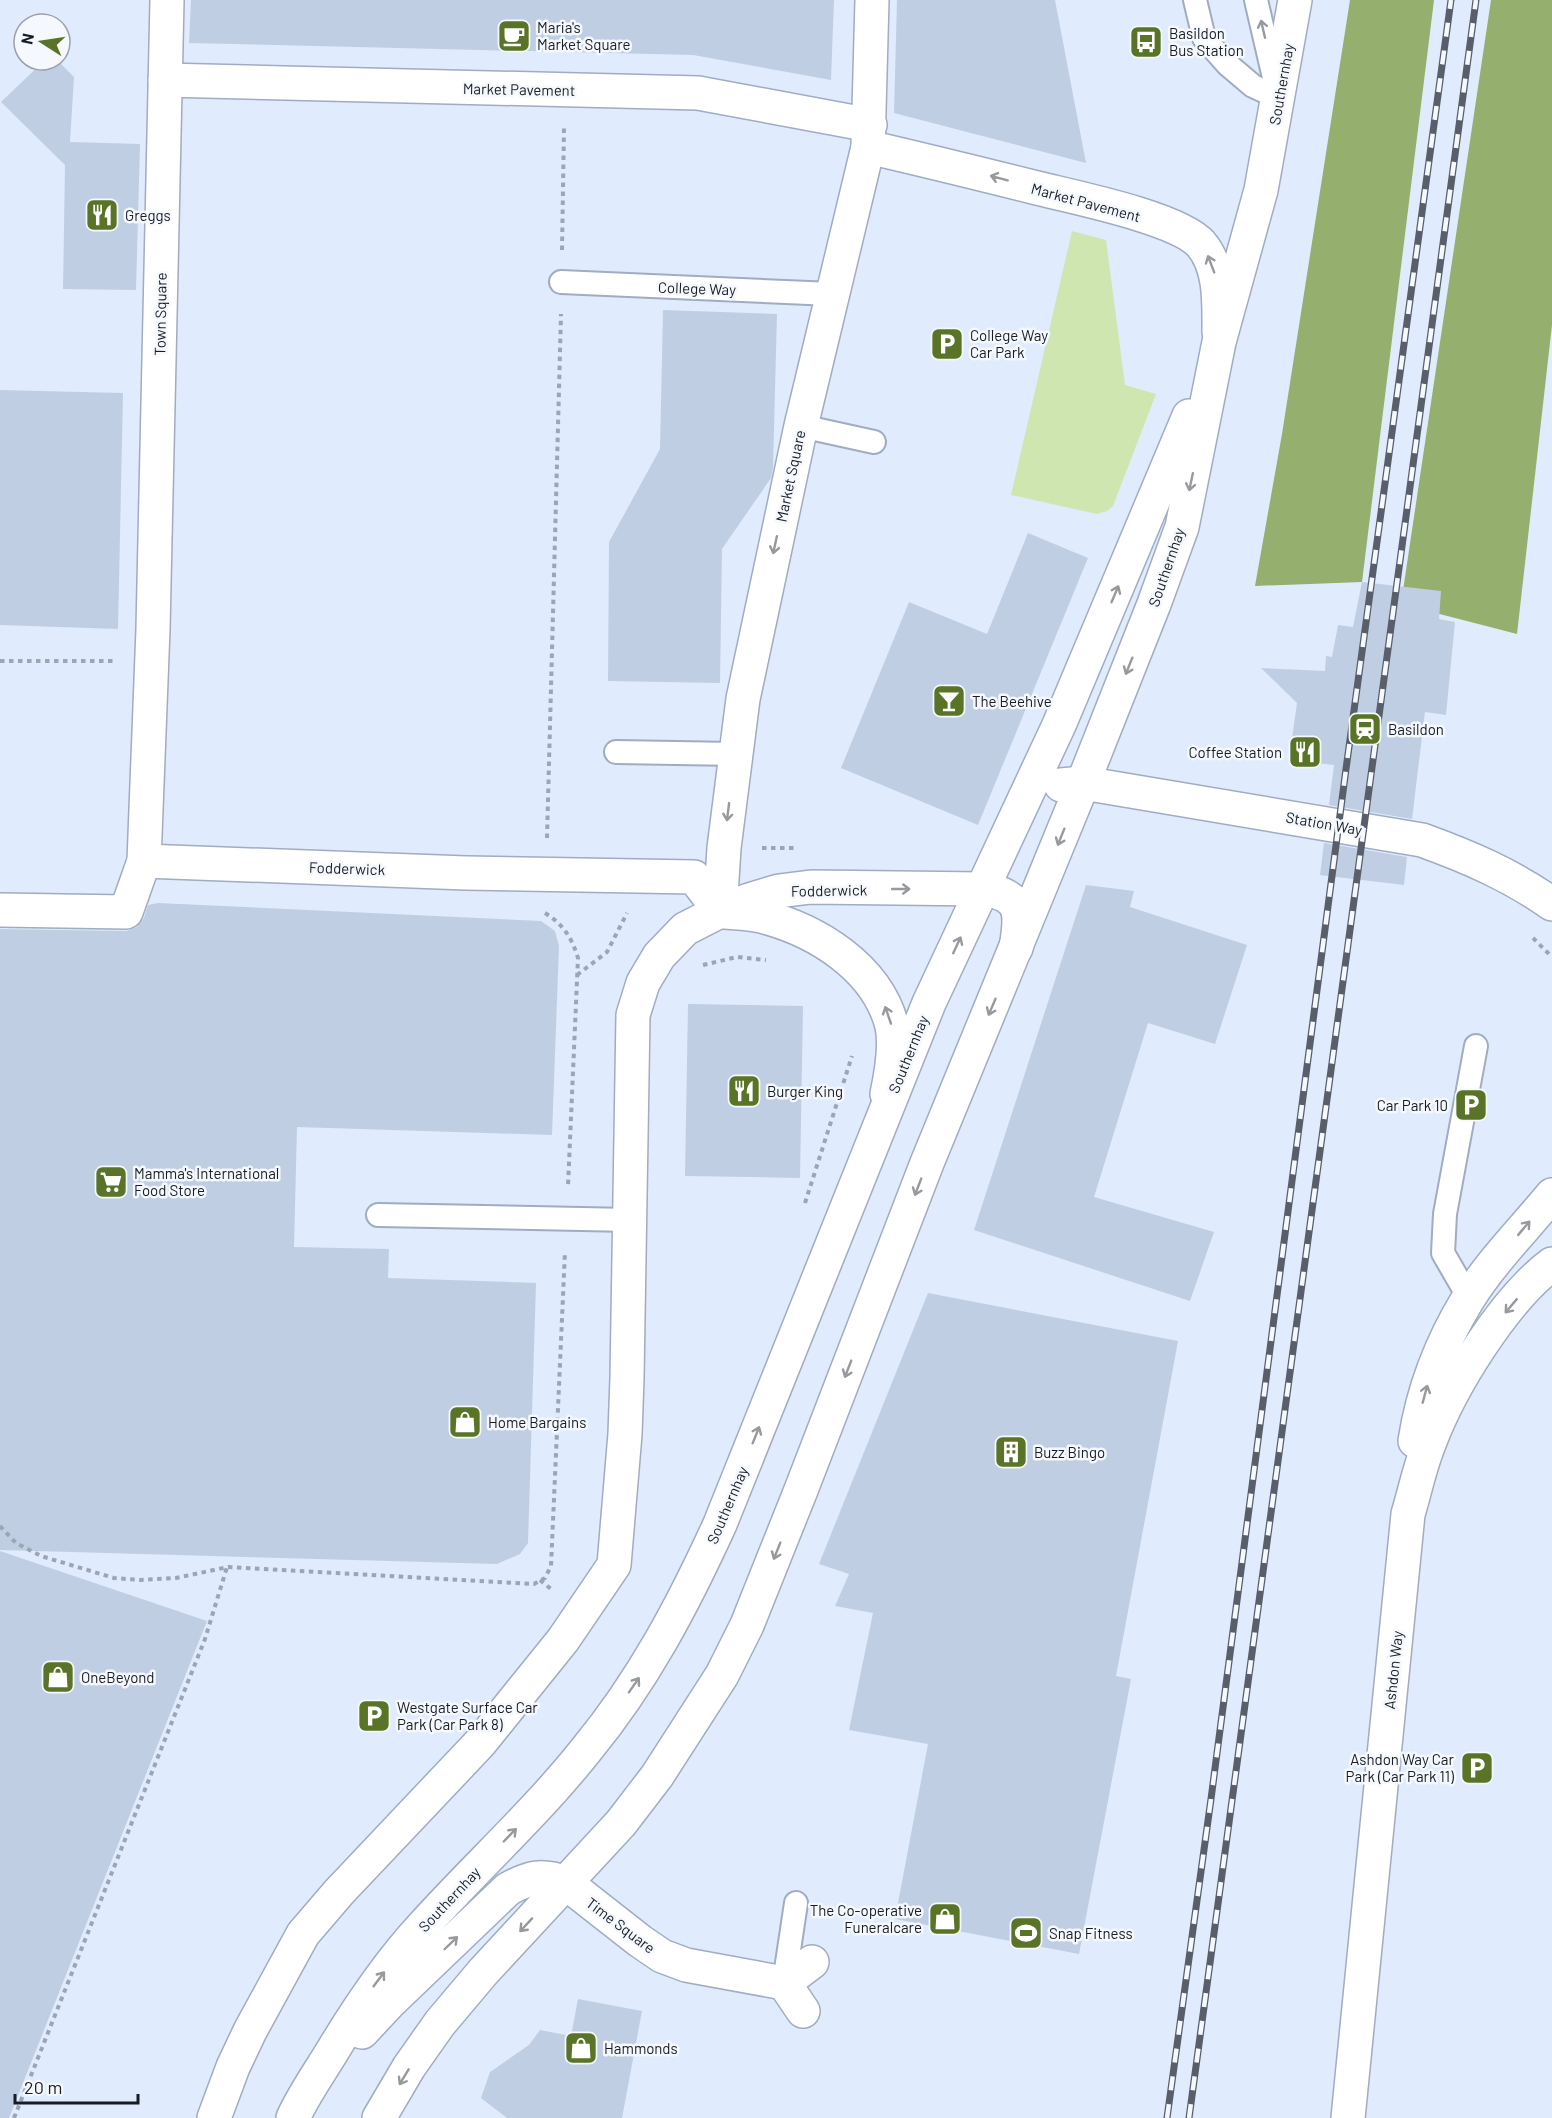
<svg xmlns="http://www.w3.org/2000/svg" width="1552" height="2118" font-family="Barlow,sans-serif">
<style>
.green{fill:#d0e6b1}
.forest{fill:#95af6e}
.building{fill:#c0cee3}
.lines{fill:none;stroke-linecap:round;stroke-linejoin:round}
.service-casing{stroke:#9facc1;stroke-width:26}
.pedestrian-casing{stroke:#9facc1;stroke-width:36}
.minor-casing{stroke:#9facc1;stroke-width:36}
.tertiary-casing{stroke:#9facc1;stroke-width:36}
.path{stroke:#9ca5b3;stroke-width:4;stroke-dasharray:4.5 4.5;stroke-linecap:butt}
.service{stroke:#fff;stroke-width:22}
.pedestrian{stroke:#fff;stroke-width:33}
.minor{stroke:#fff;stroke-width:33}
.tertiary{stroke:#fff;stroke-width:33}
.rail-casing{stroke:#585e6a;stroke-width:7}
.rail{stroke:#f5f8fc;stroke-width:4.5;stroke-dasharray:14;stroke-linecap:butt}
.oneway{stroke:#97999d}
.labels{text-anchor:middle;dominant-baseline:central;stroke-width:5;stroke-linejoin:round;paint-order:stroke}
.poi-label{font-size:15px;fill:#181d25;stroke:#f5f8fc;text-anchor:start}
.street-label{font-size:15px;fill:#181d25;stroke:#f5f8fc}
</style>
<rect width="100%" height="100%" fill="#e0ebfd"/>
<!-- green -->
<polygon class="green" points="1072,231 1106,240 1125,385 1156,394 1113,506 1107,511 1097,514 1011,495"/>
<!-- forest -->
<g class="forest">
<polygon points="1350,0 1434,0 1362,582 1255,586 1282,434"/>
<polygon points="1491,0 1552,0 1552,325 1517,634 1401,604"/>
</g>
<!-- building -->
<g class="building">
<polygon points="191,0 834,0 831,80 693,55 189,43"/>
<polygon points="897,0 1055,0 1086,163 894,113"/>
<polygon points="45,60 57,60 74,77 70,142 140,144 136,290 63,289 65,165 1,102"/>
<polygon points="663,310 777,314 773,467 771,478 722,549 720,683 608,681 609,542 660,449"/>
<polygon points="0,390 123,393 118,629 0,625"/>
<polygon points="1028,533 1088,558 978,825 841,768 909,602 987,634"/>
<polygon points="1362,582 1441,591 1439,619 1455,622 1446,715 1425,712 1412,819 1329,805 1334,765 1289,760 1297,703 1261,668 1325,671 1326,656 1332,657 1338,625 1353,627"/>
<polygon points="1324,843 1407,857 1404,885 1320,875"/>
<polygon points="1086,885 1134,891 1130,907 1247,945 1215,1044 1148,1023 1094,1197 1214,1232 1190,1301 974,1230"/>
<polygon points="158,903 541,921 555,931 559,946 552,1135 297,1127 294,1247 389,1249 388,1278 536,1283 528,1543 520,1554 497,1564 0,1550 0,929 126,931 137,927 144,918 148,905"/>
<polygon points="688,1004 803,1006 800,1178 685,1176"/>
<polygon points="928,1293 1178,1341 1116,1676 1131,1679 1079,1954 895,1919 928,1744 849,1730 873,1613 835,1606 849,1574 819,1564"/>
<polygon points="0,1551 207,1621 9,2118 0,2118"/>
<polygon points="578,1999 642,2011 622,2118 507,2118 481,2098 490,2072 529,2045 540,2030 571,2036"/>
</g>
<g class="lines">
<!-- service casing -->
<g class="service-casing">
<g id="service">
<polyline points="1195,0 1204,38 1227,64 1253,86 1279,98"/>
<polyline points="1256,0 1275,82"/>
<polyline points="561,282 832,294"/>
<polyline points="801,426 874,442"/>
<polyline points="616,752 736,754"/>
<polyline points="378,1215 630,1220"/>
<polyline points="1469,1298 1443,1253 1445,1214 1476,1046"/>
<polyline points="784,1983 796,1903"/>
</g>
</g>
<!-- pedestrian casing -->
<g class="pedestrian-casing">
<g id="pedestrian">
<polyline points="165,80 698,93 870,125"/>
<polyline points="144,861 153,629 167,0"/>
<polyline points="0,910 126,912 144,861 466,873 694,877 720,911"/>
</g>
</g>
<!-- minor casing -->
<g class="minor-casing">
<g id="minor">
<path d="M 868,147 C 924,160 981,174 1037,188 C 1073,197 1178,218 1201,244 C 1221,268 1219,302 1219,332"/>
<polyline points="720,911 724,848 743,699 801,426 868,147 872,0"/>
<path d="M 725,912 C 736,913 749,913 761,916 C 816,930 877,967 892,1026 C 896,1046 891,1075 887,1094"/>
<polyline points="566,1883 640,1941 662,1956 686,1965 784,1983 812,1962"/>
<polyline points="784,1983 803,2011"/>
<path d="M 214,2118 L 233,2067 L 250,2031 L 303,1934 L 339,1892 L 480,1743 L 563,1640 L 614,1565 L 625,1434 L 627,1378 L 633,1015 L 643,983 L 659,956 L 685,929 L 720,911 L 749,900 L 779,891 L 811,887 L 983,889 C 1023,896 1022,912 1016,948"/>
</g>
</g>
<!-- tertiary casing -->
<g class="tertiary-casing">
<g id="tertiary">
<path d="M 1061,785 L 1083,783 L 1422,840 C 1469,857 1511,875 1552,904"/>
<path d="M 1415,1441 C 1423,1390 1441,1343 1468,1299 C 1491,1262 1524,1229 1552,1195"/>
<path d="M 362,2032 L 390,2002 L 508,1889 C 530,1877 542,1874 566,1883"/>
<path d="M 293,2118 C 303,2096 317,2076 330,2055 C 357,2010 386,1966 422,1927 C 476,1867 536,1813 586,1750 C 643,1681 683,1605 720,1524 L 929,1003 L 1059,725 L 1189,416"/>
<polyline points="379,2118 409,2067 440,2023 483,1972 621,1823 657,1776 722,1675 747,1625 801,1490 927,1163 1083,783 1154,604 1182,527 1219,342 1261,190 1295,0"/>
<path d="M 1348,2118 L 1408,1514 C 1415,1491 1420,1466 1429,1444 C 1450,1387 1504,1300 1552,1264"/>
</g>
</g>
<!-- path -->
<g class="path">
<polyline points="562,250 564,128"/>
<polyline points="0,661 115,661"/>
<polyline points="547,838 561,314"/>
<polyline points="762,848 797,848"/>
<path d="M 545,913 C 563,924 572,938 578,958 L 568,1186"/>
<polyline points="1533,938 1552,957"/>
<polyline points="703,965 737,957 766,960"/>
<polyline points="577,975 607,952 627,913"/>
<polyline points="805,1203 852,1056"/>
<polyline points="0,1526 16,1543 41,1556 114,1578 140,1580 176,1578 228,1567 534,1584 545,1578 551,1566 565,1251"/>
<polyline points="540,1580 551,1589"/>
<polyline points="14,2118 205,1639 227,1567"/>
</g>
<!-- service -->
<use href="#service" class="service"/>
<!-- pedestrian -->
<use href="#pedestrian" class="pedestrian"/>
<!-- minor -->
<use href="#minor" class="minor"/>
<!-- tertiary -->
<use href="#tertiary" class="tertiary"/>
<!-- rail casing -->
<g class="rail-casing">
<g id="rail">
<polyline points="1167,2118 1211,1799 1346,769 1451,0"/>
<polyline points="1189,2118 1476,0"/>
</g>
</g>
<!-- rail -->
<use href="#rail" class="rail"/>
</g>
<!-- one-way arrows -->
<defs><path id="oneway-shaft" d="M-6 0H5M1.5-3L5.5 0L1.5 3" fill="none" stroke-width="1.6" stroke-linecap="round" stroke-linejoin="round" transform="scale(1.5)"/></defs>
<g class="oneway">
<use href="#oneway-shaft" transform="translate(1263 29) rotate(-103)"/>
<use href="#oneway-shaft" transform="translate(999 178) rotate(-165)"/>
<use href="#oneway-shaft" transform="translate(1211 264) rotate(-111)"/>
<use href="#oneway-shaft" transform="translate(1191 482) rotate(102)"/>
<use href="#oneway-shaft" transform="translate(775 545) rotate(102)"/>
<use href="#oneway-shaft" transform="translate(1115 594) rotate(-67)"/>
<use href="#oneway-shaft" transform="translate(1129 666) rotate(112)"/>
<use href="#oneway-shaft" transform="translate(728 812) rotate(97)"/>
<use href="#oneway-shaft" transform="translate(1061 837) rotate(112)"/>
<use href="#oneway-shaft" transform="translate(901 889)"/>
<use href="#oneway-shaft" transform="translate(957 945) rotate(-65)"/>
<use href="#oneway-shaft" transform="translate(992 1007) rotate(113)"/>
<use href="#oneway-shaft" transform="translate(888 1015) rotate(-109)"/>
<use href="#oneway-shaft" transform="translate(918 1187) rotate(111)"/>
<use href="#oneway-shaft" transform="translate(1524 1228) rotate(-50)"/>
<use href="#oneway-shaft" transform="translate(1511 1306) rotate(130)"/>
<use href="#oneway-shaft" transform="translate(848 1369) rotate(111)"/>
<use href="#oneway-shaft" transform="translate(1425 1394) rotate(-75)"/>
<use href="#oneway-shaft" transform="translate(756 1435) rotate(-68)"/>
<use href="#oneway-shaft" transform="translate(777 1551) rotate(112)"/>
<use href="#oneway-shaft" transform="translate(634 1685) rotate(-55)"/>
<use href="#oneway-shaft" transform="translate(510 1835) rotate(-46)"/>
<use href="#oneway-shaft" transform="translate(526 1925) rotate(133)"/>
<use href="#oneway-shaft" transform="translate(451 1943) rotate(-44)"/>
<use href="#oneway-shaft" transform="translate(379 1979) rotate(-53)"/>
<use href="#oneway-shaft" transform="translate(404 2077) rotate(121)"/>
</g>
<!-- icons -->
<defs>
<g id="cafe-square" transform="scale(1.725)"><rect x="-9" y="-9" width="18" height="18" rx="4" fill="#597427" stroke="#f5f8fc"/><path d="M-5.5-4.5H6V0H3Q3 3.5 0 3.5H-2.5Q-5.5 3.5-5.5 0ZM3-3.2v2h1.7v-2ZM-6 4.5H4V6H-6Z" fill="#fff"/></g>
<g id="bus-square" transform="scale(1.725)"><rect x="-9" y="-9" width="18" height="18" rx="4" fill="#597427" stroke="#f5f8fc"/><path d="M-5-6H5V4H4V6H2V4H-2V6H-4V4H-5ZM-3.5-4V0h7V-4ZM-3.5 1.2v1.5H-2V1.2ZM2 1.2v1.5H3.5V1.2Z" fill="#fff"/></g>
<g id="restaurant-square" transform="scale(1.725)"><rect x="-9" y="-9" width="18" height="18" rx="4" fill="#597427" stroke="#f5f8fc"/><path d="M-5-6h1v4h1v-4h1v4h1v-4h1v5L-1.5 .5V6h-2V.5L-5-1ZM5-6V6H3V1.5H1.5Q1.5-4 5-6Z" fill="#fff"/></g>
<g id="parking-square" transform="scale(1.725)"><rect x="-9" y="-9" width="18" height="18" rx="4" fill="#597427" stroke="#f5f8fc"/><path d="M-3.5-5.5H1a3.5 3.5 0 0 1 0 7H-1V5.5H-3.5ZM-1-3.4V-.6H.8a1.4 1.4 0 0 0 0-2.8Z" fill="#fff"/></g>
<g id="bar-square" transform="scale(1.725)"><rect x="-9" y="-9" width="18" height="18" rx="4" fill="#597427" stroke="#f5f8fc"/><path d="M-6-5H6L.8 .8V4.5H3.5V6h-7V4.5H-.8V.8Z" fill="#fff"/></g>
<g id="station-square" transform="scale(1.725)"><rect x="-9" y="-9" width="18" height="18" rx="4" fill="#597427" stroke="#f5f8fc"/><path d="M-3-6H3Q5-6 5-4V2Q5 4 3 4L4.5 6H3L1.5 4h-3L-3 6H-4.5L-3 4Q-5 4-5 2V-4Q-5-6-3-6ZM-3.5-4v3h7v-3ZM-3.5 1v1.5H-2V1ZM2 1v1.5H3.5V1Z" fill="#fff"/></g>
<g id="supermarket-square" transform="scale(1.725)"><rect x="-9" y="-9" width="18" height="18" rx="4" fill="#597427" stroke="#f5f8fc"/><path d="M-6-5.5h2.5l.6 2H6L4.5 2H-2.5L-4.4-4H-6ZM-1.5 3.2a1.3 1.3 0 1 0 .1 0ZM3 3.2a1.3 1.3 0 1 0 .1 0Z" fill="#fff"/></g>
<g id="shop-square" transform="scale(1.725)"><rect x="-9" y="-9" width="18" height="18" rx="4" fill="#597427" stroke="#f5f8fc"/><path d="M-5-2.5h2.3a2.7 3.5 0 0 1 5.4 0H5L5.5 6h-11ZM-1.5-2.5h3a1.5 2.3 0 0 0-3 0Z" fill="#fff"/></g>
<g id="building-square" transform="scale(1.725)"><rect x="-9" y="-9" width="18" height="18" rx="4" fill="#597427" stroke="#f5f8fc"/><path d="M-4-6H4V6H1V3H-1V6H-4ZM-2.5-4.3h1.7v1.8h-1.7ZM.8-4.3h1.7v1.8H.8ZM-2.5-1h1.7V.8h-1.7ZM.8-1h1.7V.8H.8Z" fill="#fff"/></g>
<g id="stadium-square" transform="scale(1.725)"><rect x="-9" y="-9" width="18" height="18" rx="4" fill="#597427" stroke="#f5f8fc"/><path d="M0-5a6.5 5 0 1 0 0 10a6.5 5 0 1 0 0-10ZM-3.5-1.8h7v3.6h-7Z" fill="#fff"/></g>
</defs>
<g fill-rule="evenodd">
<use href="#cafe-square" x="514" y="36"/>
<use href="#bus-square" x="1146" y="42"/>
<use href="#restaurant-square" x="102" y="215"/>
<use href="#parking-square" x="947" y="344"/>
<use href="#bar-square" x="949" y="701"/>
<use href="#station-square" x="1365" y="729"/>
<use href="#restaurant-square" x="1305" y="752"/>
<use href="#restaurant-square" x="744" y="1091"/>
<use href="#parking-square" x="1471" y="1105"/>
<use href="#supermarket-square" x="111" y="1182"/>
<use href="#shop-square" x="465" y="1422"/>
<use href="#building-square" x="1011" y="1452"/>
<use href="#shop-square" x="58" y="1677"/>
<use href="#parking-square" x="374" y="1716"/>
<use href="#parking-square" x="1477" y="1768"/>
<use href="#shop-square" x="945" y="1919"/>
<use href="#stadium-square" x="1026" y="1933"/>
<use href="#shop-square" x="581" y="2048"/>
</g>
<g class="labels">
<!-- poi labels -->
<g class="poi-label">
<text x="537" y="27">Maria's<tspan x="537" dy="17">Market Square</tspan></text>
<text x="1169" y="33">Basildon<tspan x="1169" dy="17">Bus Station</tspan></text>
<text x="125" y="215">Greggs</text>
<text x="970" y="335">College Way<tspan x="970" dy="17">Car Park</tspan></text>
<text x="972" y="701">The Beehive</text>
<text x="1388" y="729">Basildon</text>
<text x="1282" y="752" text-anchor="end">Coffee Station</text>
<text x="767" y="1091">Burger King</text>
<text x="1448" y="1105" text-anchor="end">Car Park 10</text>
<text x="134" y="1173">Mamma's International<tspan x="134" dy="17">Food Store</tspan></text>
<text x="488" y="1422">Home Bargains</text>
<text x="1034" y="1452">Buzz Bingo</text>
<text x="81" y="1677">OneBeyond</text>
<text x="397" y="1707">Westgate Surface Car<tspan x="397" dy="17">Park (Car Park 8)</tspan></text>
<text x="1454" y="1759" text-anchor="end">Ashdon Way Car<tspan x="1454" dy="17">Park (Car Park 11)</tspan></text>
<text x="922" y="1910" text-anchor="end">The Co-operative<tspan x="922" dy="17">Funeralcare</tspan></text>
<text x="1049" y="1933">Snap Fitness</text>
<text x="604" y="2048">Hammonds</text>
</g>
<!-- street labels -->
<g class="street-label">
<text transform="translate(1281 84) rotate(-80)">Southernhay</text>
<text transform="translate(519 89) rotate(1)">Market Pavement</text>
<text transform="translate(1086 202) rotate(15)">Market Pavement</text>
<text transform="translate(697 288) rotate(2)">College Way</text>
<text transform="translate(160 314) rotate(-89)">Town Square</text>
<text transform="translate(790 476) rotate(-78)">Market Square</text>
<text transform="translate(1166 567) rotate(-71)">Southernhay</text>
<text transform="translate(1324 823) rotate(10)">Station Way</text>
<text transform="translate(347 868) rotate(2)">Fodderwick</text>
<text transform="translate(829 890) rotate(-1)">Fodderwick</text>
<text transform="translate(908 1054) rotate(-68)">Southernhay</text>
<text transform="translate(727 1505) rotate(-67)">Southernhay</text>
<text transform="translate(1393 1670) rotate(-84)">Ashdon Way</text>
<text transform="translate(449 1899) rotate(-47)">Southernhay</text>
<text transform="translate(621 1925) rotate(37)">Time Square</text>
</g>
</g>
<!-- north arrow -->
<g transform="translate(42 42) rotate(282)"><circle r="28" fill="#f5f8fc" stroke="#9da0a6" stroke-width="1.5"/>
<path d="M0-4.5L10 22L0 15L-10 22Z" fill="#597427"/>
<text y="-9" font-size="16" font-weight="bold" text-anchor="middle" fill="#181d25">N</text>
</g>
<!-- scale -->
<path d="M15 2094v9h123v-9" fill="none" stroke="#181d25" stroke-width="3"/>
<text x="24" y="2094" font-size="18" fill="#181d25" stroke="#f5f8fc" stroke-width="4.5" paint-order="stroke">20 m</text>
</svg>
